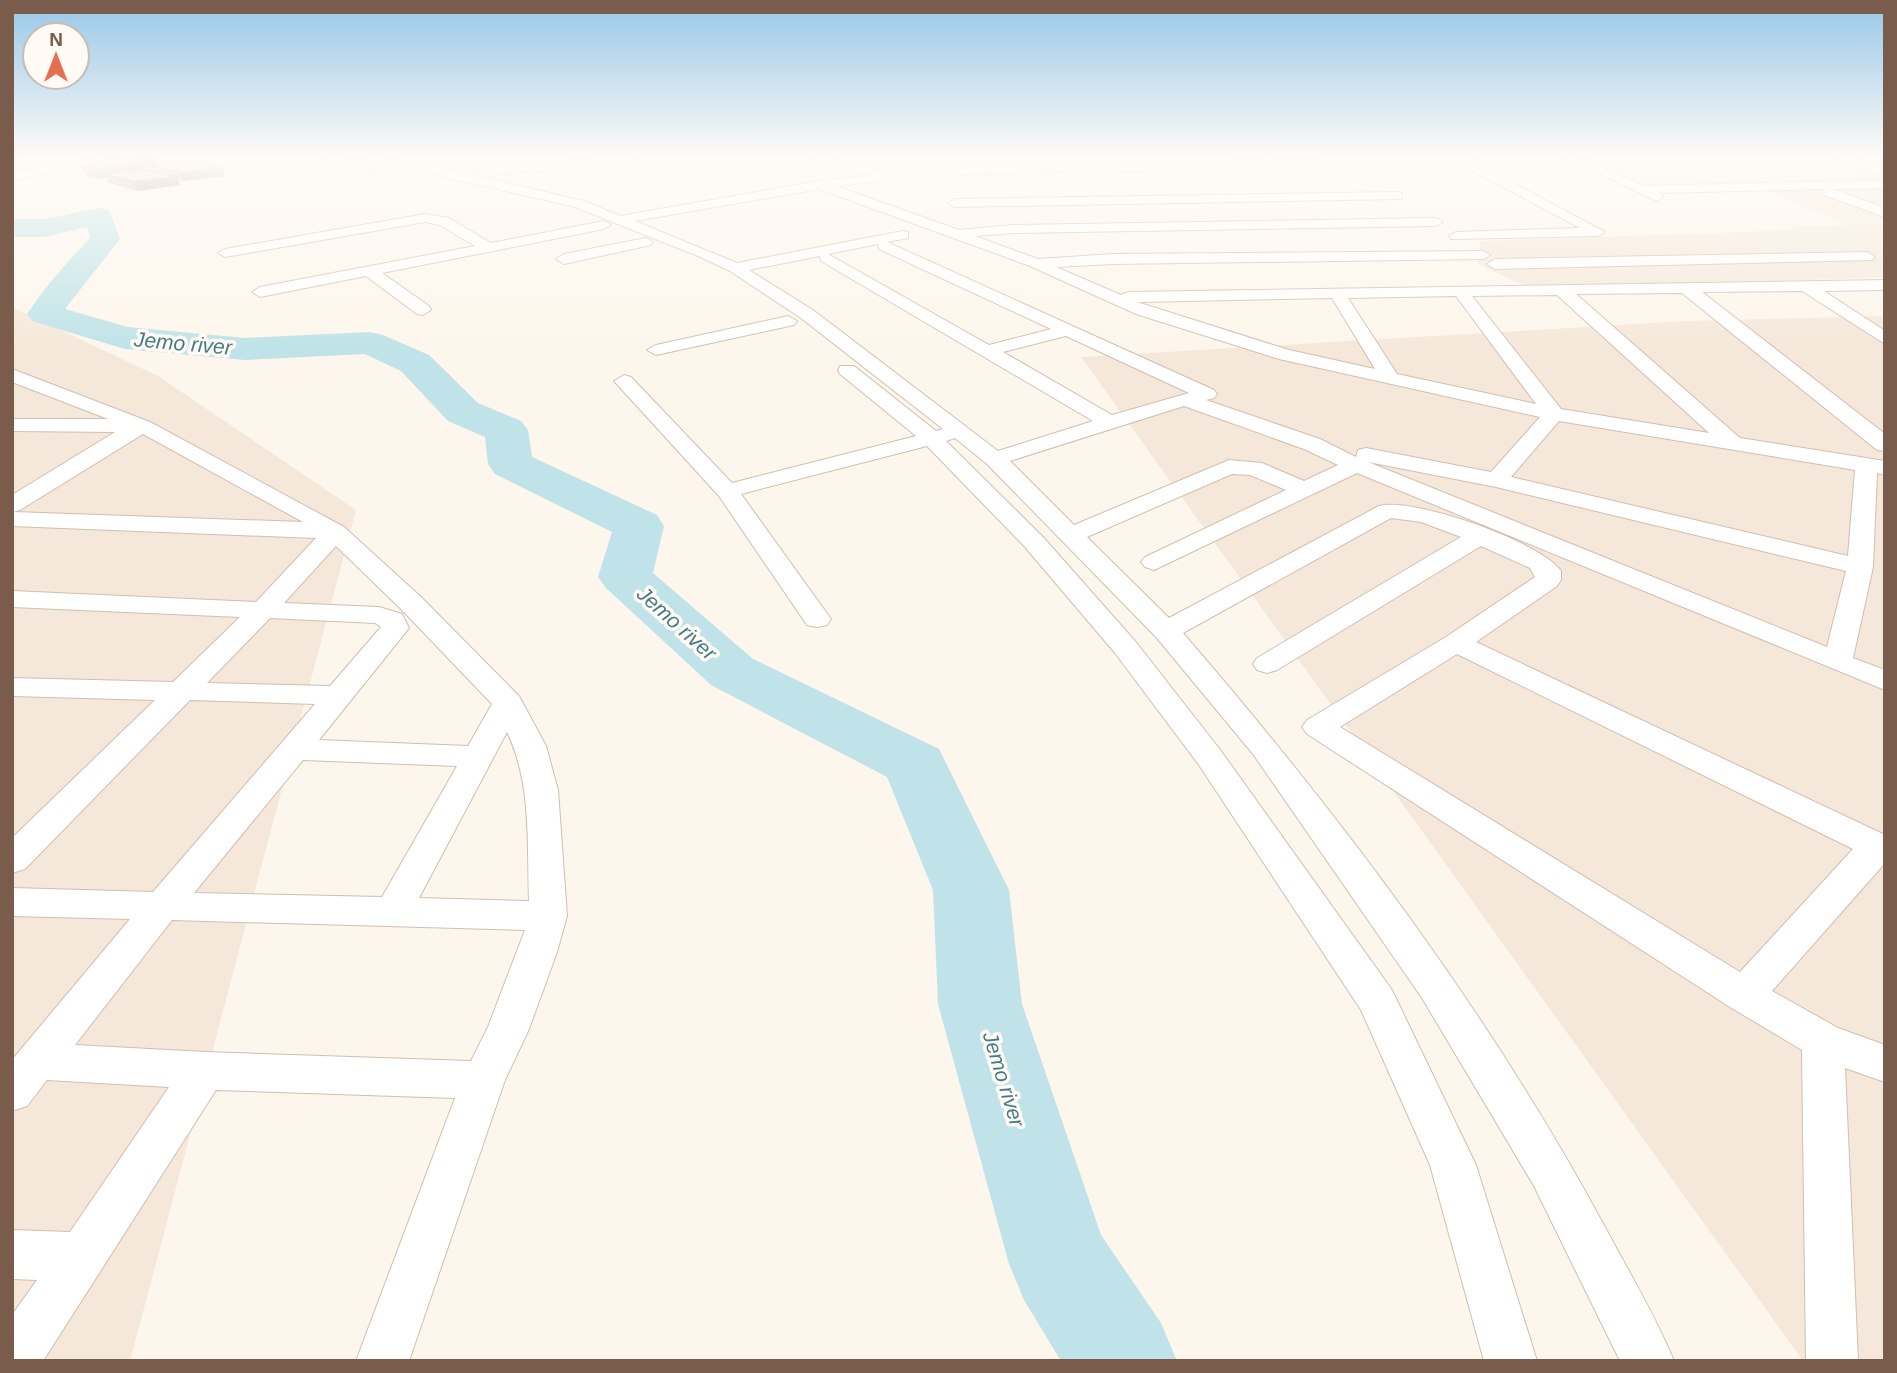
<svg xmlns="http://www.w3.org/2000/svg" width="1897" height="1373" font-family="Arial,sans-serif">
<style>
.residential{fill:#f5e8da}
.lines{fill:none;stroke-linecap:round;stroke-linejoin:round}
.river{fill:#bfe3e8;fill-rule:evenodd}
.minor-casing{stroke:#d1beb0;stroke-width:2}
.minor{fill:#fff;fill-rule:evenodd}
.wall{fill:#d1b7a8}
.shaded-wall{fill:#aa9588}
.building{fill:#f3d5c3;stroke:#aa9588;stroke-width:2}
.labels{text-anchor:middle;dominant-baseline:central;stroke-width:7;stroke-linejoin:round;paint-order:stroke}
.water-label{font-size:21px;font-style:italic;fill:#437c86;stroke:#fffaf3}
</style>
<rect width="100%" height="100%" fill="#fdf6ec"/>
<!-- residential -->
<g class="residential">
<polygon points="1563,158 1885,158 1885,277 1533,290 1478,264 1480,241 1795,230 1790,226 1847,225 1760,188 1637,192"/>
<polygon points="12,307 158,376 356,510 130,1361 12,1361"/>
<polygon points="1885,316 1885,1361 1803,1361 1081,357 1686,321"/>
</g>
<g class="lines">
<!-- river -->
<path class="river" d="M 99,208 L 109,210 L 120,239 L 65,309 L 128,327 L 245,338 L 370,332 L 383,335 L 429,355 L 478,403 L 521,421 L 528,430 L 532,457 L 657,515 L 664,526 L 653,573 L 753,659 L 939,749 L 1009,890 L 1022,1004 L 1101,1235 L 1161,1323 L 1177,1361 L 1061,1361 L 1024,1300 L 1009,1264 L 938,1004 L 933,890 L 887,777 L 711,685 L 606,588 L 598,577 L 612,532 L 495,474 L 488,464 L 485,437 L 448,421 L 401,371 L 365,354 L 245,360 L 125,349 L 32,321 L 27,314 C 45,287 67,262 90,238 L 87,227 L 45,237 L 12,237 L 12,219 L 45,219 Z"/>
<!-- minor casing -->
<g class="minor-casing">
<g id="minor">
<polygon points="95,158 121,158 115,161 12,180 12,172"/>
<polygon points="323,158 347,158 393,169 387,173 329,161"/>
<path d="M 362,158 L 386,158 L 462,172 L 584,201 L 620,216 L 825,180 L 873,175 L 809,158 L 830,158 L 886,173 L 882,181 L 836,186 L 959,230 L 1013,225 L 1436,218 L 1443,222 L 1436,226 L 1013,233 L 975,236 L 1038,259 L 1113,254 L 1483,251 L 1490,255 L 1483,259 L 1113,264 L 1056,267 L 1121,295 L 1128,292 L 1885,280 L 1885,290 L 1824,291 L 1885,331 L 1885,344 L 1802,291 L 1702,292 L 1885,434 L 1885,451 L 1877,450 L 1682,293 L 1576,294 L 1740,438 L 1885,461 L 1885,475 L 1877,473 L 1873,567 L 1853,658 L 1885,670 L 1885,690 L 1357,473 L 1154,570 L 1145,567 L 1141,562 L 1145,557 L 1286,490 L 1250,475 L 1232,474 L 1087,537 L 1169,618 L 1379,506 C 1414,497 1541,542 1561,571 L 1561,580 L 1557,586 L 1476,642 L 1885,835 L 1885,863 L 1772,991 L 1838,1028 L 1885,1045 L 1885,1082 L 1845,1068 L 1858,1361 L 1806,1361 L 1802,1050 L 1730,1007 L 1307,734 L 1302,727 L 1307,720 L 1446,637 L 1535,577 L 1530,568 L 1481,546 L 1277,670 L 1267,673 L 1257,670 L 1253,664 L 1257,658 L 1461,537 L 1421,522 L 1391,518 L 1183,633 C 1342,817 1491,1015 1606,1229 C 1629,1272 1655,1315 1674,1361 L 1620,1361 L 1534,1186 L 1422,998 L 1253,754 L 1156,637 L 987,464 L 955,438 L 946,441 L 1043,537 L 1135,641 L 1221,751 L 1392,990 L 1476,1165 L 1537,1361 L 1484,1361 L 1430,1165 L 1361,1010 L 1199,765 L 1115,653 L 1025,547 L 927,446 L 741,494 L 831,619 L 827,625 L 817,627 L 807,625 L 719,496 L 614,381 L 624,375 L 631,377 L 732,483 L 916,436 L 840,374 L 838,370 L 840,366 L 854,366 L 936,431 L 943,429 L 801,318 L 730,271 L 698,256 L 575,207 ZM 819,189 L 1030,266 L 1136,314 L 1279,359 L 1540,417 L 1491,472 L 1366,448 L 1358,450 L 1356,457 L 1320,439 L 1206,400 L 1214,398 L 1217,394 L 1214,390 L 887,242 L 908,238 L 908,232 L 903,231 L 737,263 L 635,221 ZM 878,244 L 879,249 L 1051,329 L 989,345 L 828,254 ZM 820,256 L 821,261 L 1093,421 L 998,451 L 813,310 L 749,270 ZM 1557,295 L 1709,433 L 1561,409 L 1472,296 ZM 1456,296 L 1536,404 L 1397,374 L 1348,298 ZM 1332,298 L 1375,369 L 1289,350 L 1137,302 ZM 1066,336 L 1189,393 L 1112,415 L 1003,352 ZM 1184,406 L 1304,449 L 1338,465 L 1304,481 L 1262,463 L 1229,460 L 1074,525 L 1010,461 ZM 1559,421 L 1855,470 L 1848,556 L 1511,477 ZM 1368,462 L 1496,487 L 1846,571 L 1827,647 ZM 1457,654 L 1853,849 L 1740,972 L 1340,727 Z"/>
<polygon points="596,158 636,158 630,161 481,177 475,173 481,169"/>
<polygon points="1334,158 1474,158 1472,161 1605,232 1598,236 1451,239 1449,236 1456,232 1580,228 1456,162 958,175 952,171 958,167"/>
<polygon points="1566,158 1581,158 1644,186 1885,180 1885,188 1833,189 1885,208 1885,217 1824,195 1825,189 1660,193 1663,197 1657,201"/>
<polygon points="1836,158 1853,158 1885,168 1885,176"/>
<polygon points="1397,192 1402,193 1402,199 955,207 948,203 955,199"/>
<polygon points="425,214 449,218 491,243 604,221 611,225 604,229 382,273 429,306 431,310 423,315 417,314 366,276 260,297 252,292 260,287 475,246 440,225 425,222 225,257 218,253 225,249"/>
<polygon points="646,238 653,242 651,245 564,264 556,259 564,254"/>
<polygon points="1867,252 1875,257 1872,260 1495,269 1487,264 1495,259"/>
<polygon points="788,316 797,321 794,325 656,355 647,350 656,345"/>
<path d="M 12,369 L 150,422 L 344,527 L 421,597 L 519,696 L 546,746 L 558,790 L 567,916 L 557,952 L 529,1029 L 505,1080 L 409,1361 L 356,1361 L 455,1098 L 216,1090 L 43,1361 L 12,1361 L 12,1315 L 37,1280 L 12,1279 L 12,1230 L 70,1232 L 169,1087 L 47,1080 L 27,1106 L 12,1111 L 12,1060 L 130,919 L 12,916 L 12,888 L 153,892 L 315,704 L 190,700 L 25,869 L 12,873 L 12,838 L 155,700 L 12,696 L 12,678 L 173,682 L 240,617 L 12,607 L 12,591 L 256,602 L 316,538 L 12,526 L 12,495 L 115,432 L 12,431 L 12,419 L 108,419 L 12,382 ZM 143,434 L 303,522 L 13,512 L 20,510 ZM 336,546 L 401,609 L 492,704 L 468,746 L 319,740 L 409,628 L 402,614 L 379,607 L 284,603 ZM 270,618 L 375,623 L 381,627 L 330,686 L 207,683 ZM 507,732 C 532,783 527,846 529,901 L 419,898 ZM 303,760 L 457,766 L 382,897 L 194,893 ZM 172,920 L 525,930 L 488,1027 L 471,1061 L 205,1052 L 75,1045 Z"/>
</g>
</g>
<!-- minor -->
<use href="#minor" class="minor"/>
</g>
<!-- wall -->
<polygon class="wall" points="91,163 157,164 147,166 148,168 133,171 137,172 154,171 151,166 182,163 222,168 225,176 183,181 178,180 181,185 137,191 109,183 106,177 97,179 86,176 82,168 92,166"/>
<!-- shaded-wall -->
<g class="shaded-wall">
<polygon points="143,158 155,158 157,164 147,166 148,168 110,176 106,175 106,177 97,179 94,171"/>
<polygon points="222,168 225,176 183,181 180,173"/>
<polygon points="177,177 181,185 137,191 134,182"/>
</g>
<!-- building -->
<g class="building">
<polygon points="118,158 143,158 139,159 145,160 94,171 82,168 98,165 91,163"/>
<polygon points="171,161 182,163 193,161 222,168 180,173 151,166"/>
<polygon points="126,170 137,172 149,170 177,177 134,182 106,175"/>
</g>
<!-- sky -->
<linearGradient id="sky" x2="0" y2="1"><stop stop-color="#97c7e8"/><stop offset="0.45" stop-color="#fefbf6"/><stop offset="1" stop-color="#fefbf6" stop-opacity="0"/></linearGradient>
<rect width="1897" height="350" fill="url(#sky)"/>
<g class="labels">
<!-- water labels -->
<g class="water-label">
<text transform="translate(183 343) rotate(5)">Jemo river</text>
<text transform="translate(677 623) rotate(42)">Jemo river</text>
<text transform="translate(1004 1079) rotate(73)">Jemo river</text>
</g>
</g>
<!-- border -->
<rect width="1897" height="1373" fill="none" stroke="#7a5c4d" stroke-width="28"/>
<!-- north arrow -->
<g transform="translate(56 56)"><circle r="33" fill="#fffaf3" stroke="#cabbb1" stroke-width="2"/>
<path d="M0-5L12 26L0 18L-12 26Z" fill="#e76f51"/>
<text y="-10" font-size="19" font-weight="bold" text-anchor="middle" fill="#7a5c4d">N</text>
</g>
</svg>
